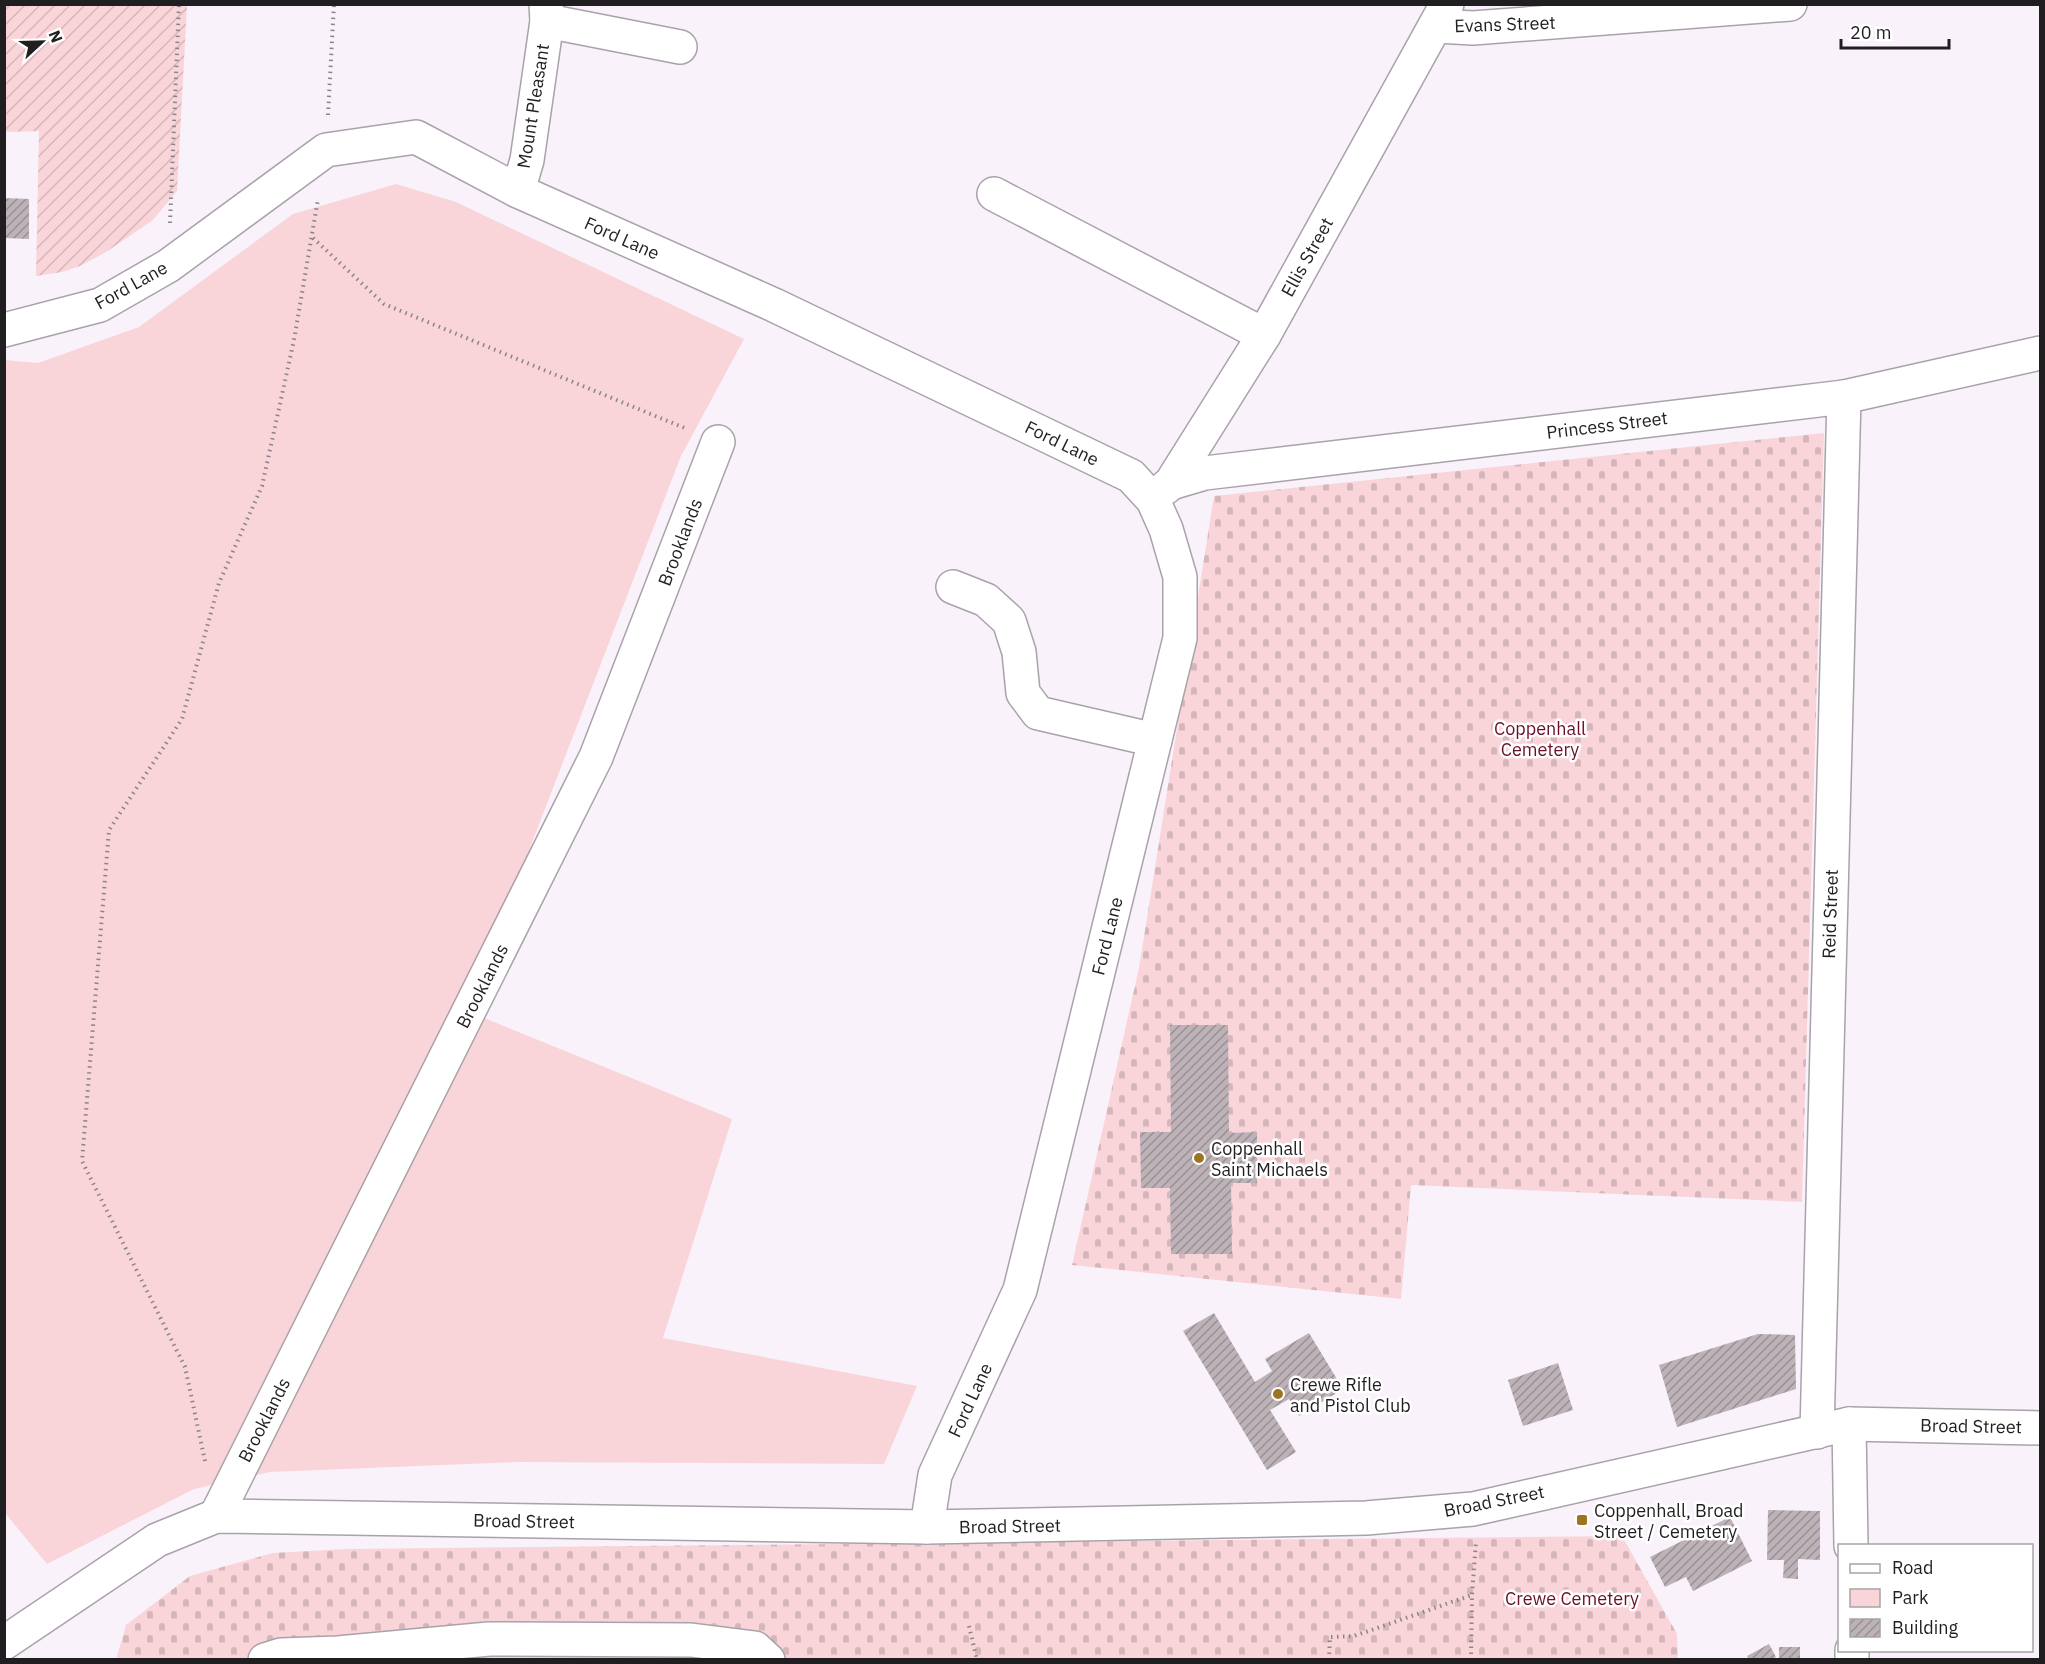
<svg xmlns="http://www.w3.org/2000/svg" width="2045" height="1664" font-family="'IBM Plex Sans',sans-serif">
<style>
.green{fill:#f9d5d9}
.cemetery{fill:url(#cemetery-stones)}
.garden{fill:url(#garden-furrows)}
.building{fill:url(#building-hatch)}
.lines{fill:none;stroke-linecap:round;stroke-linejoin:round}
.minor-casing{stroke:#a9a2aa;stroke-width:36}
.path{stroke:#8a858b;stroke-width:4;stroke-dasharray:1.5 4.5;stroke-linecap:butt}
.minor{stroke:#fff;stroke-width:33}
.poi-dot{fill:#9c7522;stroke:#fff;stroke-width:2}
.labels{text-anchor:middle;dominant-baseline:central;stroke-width:5;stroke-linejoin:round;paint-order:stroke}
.street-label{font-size:18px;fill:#211e21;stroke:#fff}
.park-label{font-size:18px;fill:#6a0f2a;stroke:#fff}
.poi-label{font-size:18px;fill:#211e21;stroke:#fff;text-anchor:start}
</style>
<defs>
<pattern id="cemetery-stones" width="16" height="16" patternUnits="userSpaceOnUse" patternTransform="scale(1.5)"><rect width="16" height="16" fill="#f9d5d9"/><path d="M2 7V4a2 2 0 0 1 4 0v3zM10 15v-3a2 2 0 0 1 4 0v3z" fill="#d5b6ba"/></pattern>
<pattern id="garden-furrows" width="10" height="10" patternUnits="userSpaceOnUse" patternTransform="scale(1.5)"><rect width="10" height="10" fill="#f9d5d9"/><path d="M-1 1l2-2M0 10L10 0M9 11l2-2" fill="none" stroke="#d5b6ba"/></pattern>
<pattern id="building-hatch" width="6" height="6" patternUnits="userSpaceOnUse" patternTransform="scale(1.5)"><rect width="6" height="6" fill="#bdb2b7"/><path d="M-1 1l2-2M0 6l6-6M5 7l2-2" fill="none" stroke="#999094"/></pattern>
</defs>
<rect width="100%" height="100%" fill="#f9f2fa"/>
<!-- green -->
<polygon class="green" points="396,184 456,202 744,339 681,456 467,1011 732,1119 663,1338 917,1386 884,1464 518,1462 270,1472 194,1489 47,1564 5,1513 4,360 38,363 139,327 293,214"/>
<!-- cemetery -->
<g class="cemetery">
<polygon points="1824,433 1802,1202 1411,1185 1401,1299 1072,1265 1139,968 1214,496"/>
<polygon points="1622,1536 1677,1634 1678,1660 116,1660 126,1625 190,1576 273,1553 346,1549"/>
</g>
<!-- garden -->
<polygon class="garden" points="4,5 187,5 177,191 153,220 106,252 80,266 62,272 36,276 39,131 5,132"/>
<!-- building -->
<g class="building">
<polygon points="5,198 29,199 29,239 5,238"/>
<polygon points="1170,1025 1228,1025 1229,1133 1257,1132 1257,1183 1231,1183 1232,1254 1171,1254 1170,1188 1141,1188 1140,1132 1171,1132"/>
<polygon points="1214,1313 1255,1382 1272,1371 1265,1359 1309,1333 1343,1389 1299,1416 1289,1399 1270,1410 1296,1452 1267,1470 1183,1331"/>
<polygon points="1758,1334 1795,1335 1796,1389 1677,1427 1659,1365"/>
<polygon points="1558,1363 1573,1410 1523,1426 1508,1380"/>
<polygon points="1768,1510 1820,1511 1820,1560 1798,1559 1798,1579 1783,1578 1784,1560 1767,1560"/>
<polygon points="1730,1517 1752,1561 1693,1591 1686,1577 1665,1587 1650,1557"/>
<polygon points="1769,1644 1776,1657 1771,1660 1749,1660 1747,1656"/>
<rect x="1779" y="1647" width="21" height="13"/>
</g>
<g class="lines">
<!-- minor casing -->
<g class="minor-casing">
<g id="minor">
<polyline points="547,21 680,47"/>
<polyline points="1436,26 1473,28 1790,4"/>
<polyline points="518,191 527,160 547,21 546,4"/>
<polyline points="994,194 1264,335"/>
<polyline points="4,330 100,305 168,266 326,150 416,137 518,191 774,305 1131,476 1153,500 1166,529 1180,577 1180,638 1020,1290 935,1475 927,1527"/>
<polyline points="1171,483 1205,473 1844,397 2040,353"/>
<polyline points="1165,488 1171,483 1264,335 1447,4"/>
<polyline points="953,587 986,600 1009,621 1019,652 1023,693 1038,713 1155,740"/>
<polyline points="1849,1424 1851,1546"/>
<polyline points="1817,1432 1844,397"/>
<polyline points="216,1516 596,757 718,442"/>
<polyline points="4,1643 157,1540 216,1516 927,1527 1366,1518 1473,1509 1849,1424 2040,1428"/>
<polyline points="1852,1650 1852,1660"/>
<polyline points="265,1660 281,1655 338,1653 489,1639 691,1640 755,1648 768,1660"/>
</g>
</g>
<!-- path -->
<g class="path">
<polyline points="328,115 334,4"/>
<polyline points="170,223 179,4"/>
<polyline points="313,238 384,304 687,429"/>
<polyline points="205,1461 185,1367 82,1161 109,830 182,719 219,583 262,486 294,340 318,199"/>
<polyline points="969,1626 977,1660"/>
<polyline points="1329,1660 1330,1637 1354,1636 1472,1595"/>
<polyline points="1471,1660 1472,1595 1476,1542"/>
</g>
<!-- minor -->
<use href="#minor" class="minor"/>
</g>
<!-- markers -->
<g class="poi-dot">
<circle cx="1199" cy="1158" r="6"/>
<circle cx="1278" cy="1394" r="6"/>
<rect x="1576" y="1514" width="12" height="12" rx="3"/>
</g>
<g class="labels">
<!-- street labels -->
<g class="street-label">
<text transform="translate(1505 24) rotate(-2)">Evans Street</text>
<text transform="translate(533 106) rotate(-81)">Mount Pleasant</text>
<text transform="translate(622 238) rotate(24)">Ford Lane</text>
<text transform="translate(1307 257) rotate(-61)">Ellis Street</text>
<text transform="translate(131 285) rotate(-29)">Ford Lane</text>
<text transform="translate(1607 425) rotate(-7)">Princess Street</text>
<text transform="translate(1062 443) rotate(26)">Ford Lane</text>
<text transform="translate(680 542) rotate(-69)">Brooklands</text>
<text transform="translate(1830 914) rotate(-88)">Reid Street</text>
<text transform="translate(1107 936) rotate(-76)">Ford Lane</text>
<text transform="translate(482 986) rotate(-63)">Brooklands</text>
<text transform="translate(970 1400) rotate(-65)">Ford Lane</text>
<text transform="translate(264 1420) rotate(-63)">Brooklands</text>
<text transform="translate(1971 1426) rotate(1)">Broad Street</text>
<text transform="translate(1494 1501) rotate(-11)">Broad Street</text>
<text transform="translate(524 1521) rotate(1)">Broad Street</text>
<text transform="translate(1010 1526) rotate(-1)">Broad Street</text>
</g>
<!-- park labels -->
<g class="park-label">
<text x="1540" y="728">Coppenhall<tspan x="1540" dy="21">Cemetery</tspan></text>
<text x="1572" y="1598">Crewe Cemetery</text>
</g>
<!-- poi labels -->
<g class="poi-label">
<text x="1211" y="1148">Coppenhall<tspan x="1211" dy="21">Saint Michaels</tspan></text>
<text x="1290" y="1384">Crewe Rifle<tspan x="1290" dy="21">and Pistol Club</tspan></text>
<text x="1594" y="1510">Coppenhall, Broad<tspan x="1594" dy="21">Street / Cemetery</tspan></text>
</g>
</g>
<!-- border -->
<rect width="2045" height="1664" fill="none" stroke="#211e21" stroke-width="12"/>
<!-- legend -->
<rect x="1838" y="1544" width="195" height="108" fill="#ffffff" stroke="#a6a5a6" stroke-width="1.5"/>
<rect x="1850" y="1564" width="30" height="9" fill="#ffffff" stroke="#a6a5a6" stroke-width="1.5"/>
<text x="1892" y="1574" font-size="18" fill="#211e21">Road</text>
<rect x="1850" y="1589" width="30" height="18" fill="#f9d5d9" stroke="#a6a5a6" stroke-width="1.5"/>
<text x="1892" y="1604" font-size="18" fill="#211e21">Park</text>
<rect x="1850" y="1619" width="30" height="18" fill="url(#building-hatch)" stroke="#a6a5a6" stroke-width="1.5"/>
<text x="1892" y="1634" font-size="18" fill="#211e21">Building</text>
<!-- north arrow -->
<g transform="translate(42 42) rotate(68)" stroke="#ffffff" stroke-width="4.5" paint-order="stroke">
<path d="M0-4.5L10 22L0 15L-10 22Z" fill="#211e21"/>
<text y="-9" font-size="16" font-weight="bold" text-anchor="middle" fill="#211e21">N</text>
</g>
<!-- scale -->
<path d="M1841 39v9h108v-9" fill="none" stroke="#211e21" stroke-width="3"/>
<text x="1850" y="39" font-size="18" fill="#211e21" stroke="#ffffff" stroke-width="4.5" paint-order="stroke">20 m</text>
</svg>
